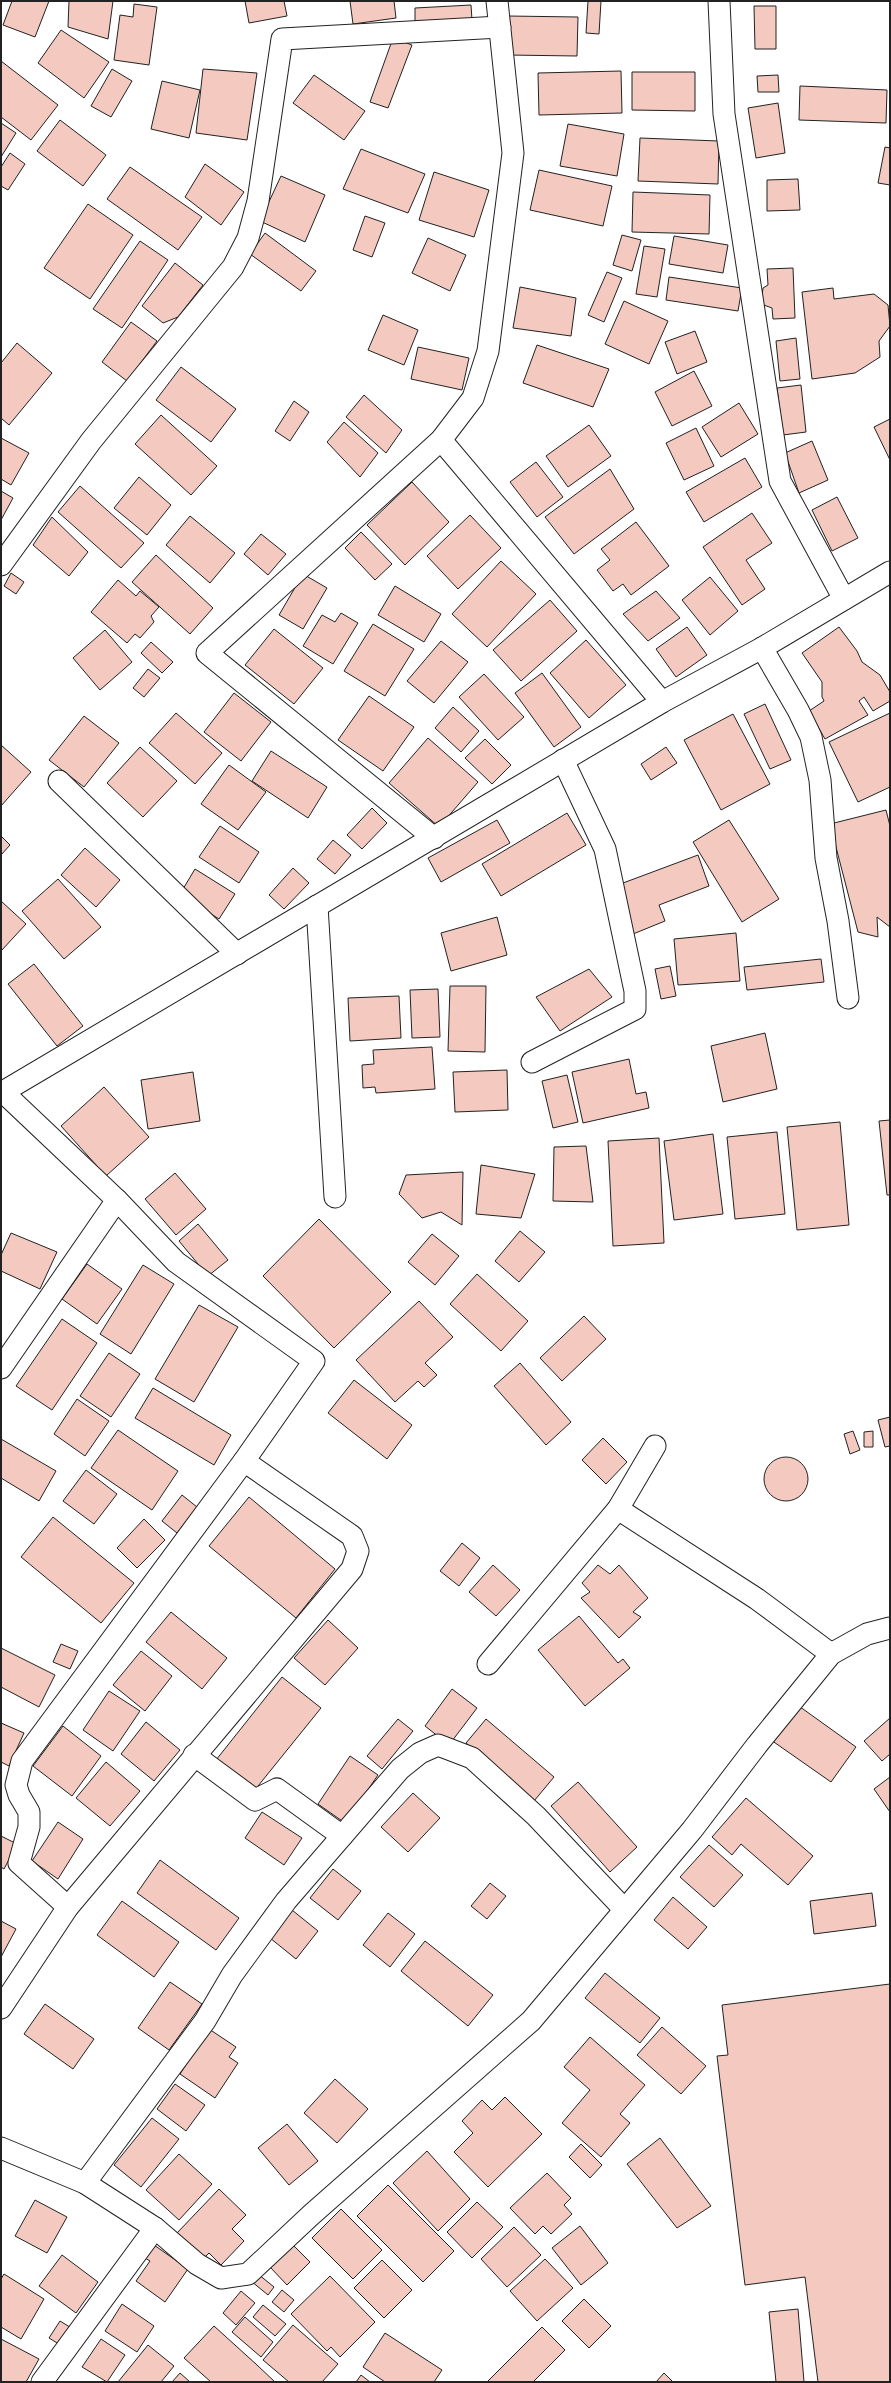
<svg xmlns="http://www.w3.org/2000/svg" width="891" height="2383" font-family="'Work Sans',sans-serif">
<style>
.building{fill:#f3c9c0;stroke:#222}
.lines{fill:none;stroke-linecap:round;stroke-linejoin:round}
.street-casing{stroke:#222;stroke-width:23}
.street{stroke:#fff;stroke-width:21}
</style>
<rect width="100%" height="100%" fill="#fff"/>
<!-- building -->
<g class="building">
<polygon points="12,1 49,1 35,37 3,25"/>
<polygon points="69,1 113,1 108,39 68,27"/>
<polygon points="245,1 284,1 287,16 249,23"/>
<polygon points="350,1 394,1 396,18 353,24"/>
<polygon points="588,1 601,1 599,34 586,33"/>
<polygon points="134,4 157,7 149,65 114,60 120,15 133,17"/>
<polygon points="471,5 472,20 415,22 415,8"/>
<polygon points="754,6 776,6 776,49 755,49"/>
<polygon points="508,16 578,17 577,56 507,55"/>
<polygon points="61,30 109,62 84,98 38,63"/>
<polygon points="393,38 412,45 388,108 370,102"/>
<polygon points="1,61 58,105 31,140 1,117"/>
<polygon points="112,69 132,81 111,117 91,106"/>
<polygon points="203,69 257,73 247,140 196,133"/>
<polygon points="621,71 622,113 539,115 538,73"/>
<polygon points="632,72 695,72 695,111 632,110"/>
<polygon points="314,75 365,111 344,140 293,103"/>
<polygon points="778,75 779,92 758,92 757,76"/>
<polygon points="162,81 200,90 189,138 151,129"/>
<polygon points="800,86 887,90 886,123 799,120"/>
<polygon points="778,103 785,153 756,158 748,108"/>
<polygon points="60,120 106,155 83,186 37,151"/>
<polygon points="1,123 16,133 1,157"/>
<polygon points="568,124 624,134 617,176 560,166"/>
<polygon points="640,138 719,141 718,184 638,181"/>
<polygon points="885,147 890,148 890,185 878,183"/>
<polygon points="361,149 425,174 408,213 343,189"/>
<polygon points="10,153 25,164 8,190 1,186 1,167"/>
<polygon points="205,164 244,192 221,225 185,197"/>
<polygon points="130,167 202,217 178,250 107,199"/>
<polygon points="539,170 612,186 603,226 530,210"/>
<polygon points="434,172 489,190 474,237 419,220"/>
<polygon points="281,176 325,195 305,242 260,221"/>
<polygon points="798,179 800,210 767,211 767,180"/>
<polygon points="633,192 710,195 709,234 632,232"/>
<polygon points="88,204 133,235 90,299 44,268"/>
<polygon points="365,216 385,223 372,257 353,250"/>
<polygon points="265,233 316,271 301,291 250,254"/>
<polygon points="622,235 641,240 632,271 613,265"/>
<polygon points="674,236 728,245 723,273 669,264"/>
<polygon points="428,238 466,255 450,291 412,273"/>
<polygon points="140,241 168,260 122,328 93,309"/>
<polygon points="644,246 665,249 657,297 636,294"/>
<polygon points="175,263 203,285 178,317 163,323 142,306"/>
<polygon points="793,268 795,318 773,319 772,308 761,304 763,288 768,285 767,269"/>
<polygon points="607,272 622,278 604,322 588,315"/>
<polygon points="669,277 742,288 738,311 666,300"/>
<polygon points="520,287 576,298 571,336 513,328"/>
<polygon points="833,288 834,299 874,294 888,305 890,326 879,341 880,357 855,373 812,379 802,292"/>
<polygon points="624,301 668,321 649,364 605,344"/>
<polygon points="383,315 418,330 404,365 368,350"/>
<polygon points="131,322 157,341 127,381 102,362"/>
<polygon points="695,331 707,362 677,374 665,342"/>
<polygon points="796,338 800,379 780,381 776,341"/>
<polygon points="17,343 52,373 9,425 1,418 1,363"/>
<polygon points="537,345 609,369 593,407 523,383"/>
<polygon points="418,347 469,358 462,390 411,379"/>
<polygon points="181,367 236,409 211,442 156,400"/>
<polygon points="694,371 712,406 672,426 655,392"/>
<polygon points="801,385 806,432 783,435 777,388"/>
<polygon points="364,395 402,430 386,453 346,417"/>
<polygon points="294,401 309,412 290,441 275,431"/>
<polygon points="739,403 758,434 721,457 702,427"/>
<polygon points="161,415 217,466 191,495 135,444"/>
<polygon points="890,419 890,460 874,427"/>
<polygon points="344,422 378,453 360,477 327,442"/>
<polygon points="589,425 611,456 568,487 546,456"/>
<polygon points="696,428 714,466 684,480 666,443"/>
<polygon points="1,438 29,453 11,485 1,479"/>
<polygon points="812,441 828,480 799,493 785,453"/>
<polygon points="745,458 762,487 704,522 686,492"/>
<polygon points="536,462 563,497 537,517 510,482"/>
<polygon points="610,469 634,509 574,554 545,517"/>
<polygon points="139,477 171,505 147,535 114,508"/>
<polygon points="412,482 449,522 405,565 367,525"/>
<polygon points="80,486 144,543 121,568 58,512"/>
<polygon points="1,491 13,498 1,520"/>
<polygon points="837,497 858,538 832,551 812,510"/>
<polygon points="752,513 772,543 746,560 765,589 742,605 703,547"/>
<polygon points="470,515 501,548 458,589 427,556"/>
<polygon points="190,516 235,553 210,583 166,545"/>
<polygon points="52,517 88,552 69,576 33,545"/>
<polygon points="636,522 669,566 631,595 623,584 613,591 597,570 610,560 601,549"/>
<polygon points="361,532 392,564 375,580 345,548"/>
<polygon points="261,534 286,554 268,575 244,554"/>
<polygon points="156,555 213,608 190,634 132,582"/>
<polygon points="501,561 536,594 487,647 452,614"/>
<polygon points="11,573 24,582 16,594 4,586"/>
<polygon points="303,574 327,588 303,629 279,615"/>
<polygon points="710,577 738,611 710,635 682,600"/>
<polygon points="118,580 136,596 140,591 159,607 151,616 154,622 140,638 135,634 127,643 91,612"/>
<polygon points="395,586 441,614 424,642 378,615"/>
<polygon points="656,591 680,618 648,641 623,614"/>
<polygon points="550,600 577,631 521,681 493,650"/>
<polygon points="341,613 358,623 333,664 303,646 322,615 335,622"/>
<polygon points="373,624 414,649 385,696 344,671"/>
<polygon points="687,627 707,655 676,677 656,649"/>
<polygon points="839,627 857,651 862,662 880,675 890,692 890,701 873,711 864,697 859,701 868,715 825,739 809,711 824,701 822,697 822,682 802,653"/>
<polygon points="274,629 323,668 294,704 245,665"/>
<polygon points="105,630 132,662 100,690 73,658"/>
<polygon points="586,640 626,685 589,718 550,673"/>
<polygon points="441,641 468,662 434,703 407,681"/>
<polygon points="151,642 173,662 162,673 141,653"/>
<polygon points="148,669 160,678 144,697 133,688"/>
<polygon points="542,673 581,727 554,747 515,693"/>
<polygon points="484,674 524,717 498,740 459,697"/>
<polygon points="234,693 271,722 241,761 204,732"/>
<polygon points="369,696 414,727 383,771 338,740"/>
<polygon points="765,704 791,760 770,769 744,714"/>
<polygon points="453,707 479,731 461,752 435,728"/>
<polygon points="176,713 222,753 195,784 149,743"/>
<polygon points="890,713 890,787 858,802 829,742"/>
<polygon points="733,714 770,784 721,810 684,740"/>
<polygon points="84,716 119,743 84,787 49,760"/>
<polygon points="428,738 478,782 439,827 389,783"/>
<polygon points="485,739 511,765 492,784 465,758"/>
<polygon points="1,745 31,772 1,806"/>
<polygon points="140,747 177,781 143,817 107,783"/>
<polygon points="666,747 677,763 651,780 641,764"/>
<polygon points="271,751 327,787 308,818 252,781"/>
<polygon points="229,765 266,792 238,830 201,804"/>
<polygon points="372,808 387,823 362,849 347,835"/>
<polygon points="886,810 890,826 890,927 877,917 878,937 858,932 830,824"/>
<polygon points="567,813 586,845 501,896 482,864"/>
<polygon points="497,820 510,843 441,882 428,858"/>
<polygon points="729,820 779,899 742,922 693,842"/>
<polygon points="220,826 259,852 239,883 199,857"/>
<polygon points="1,836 10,845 1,855"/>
<polygon points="333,840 351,855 335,874 317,859"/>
<polygon points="85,848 120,880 96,907 61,875"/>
<polygon points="698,855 709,886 659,905 665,921 633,934 615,886"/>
<polygon points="293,868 309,883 284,909 269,895"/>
<polygon points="195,869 235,894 219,919 180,894"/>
<polygon points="58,879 101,927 64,959 22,911"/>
<polygon points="1,901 26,924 1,951"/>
<polygon points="497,917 507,955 451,971 441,933"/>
<polygon points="736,933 740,981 678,985 674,939"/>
<polygon points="821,959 824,982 747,990 744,967"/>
<polygon points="34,964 83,1026 57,1046 8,984"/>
<polygon points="670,966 676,996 661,999 655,969"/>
<polygon points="589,969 612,997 560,1031 536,997"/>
<polygon points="450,986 486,986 485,1052 448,1051"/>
<polygon points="438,989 440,1037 412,1038 410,990"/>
<polygon points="399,996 401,1038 350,1041 348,998"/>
<polygon points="765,1033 777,1089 723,1102 711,1046"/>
<polygon points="432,1047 435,1089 376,1093 375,1087 363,1088 362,1065 374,1064 373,1050"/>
<polygon points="629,1059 636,1094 646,1092 649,1108 583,1123 572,1072"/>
<polygon points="507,1070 508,1110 455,1112 453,1072"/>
<polygon points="193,1072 200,1121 148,1129 141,1080"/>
<polygon points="567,1075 578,1122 553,1128 542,1081"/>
<polygon points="104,1087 149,1137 106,1176 61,1126"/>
<polygon points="890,1120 890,1195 887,1195 879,1121"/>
<polygon points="840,1122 849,1225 797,1230 787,1127"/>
<polygon points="777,1132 785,1214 735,1219 727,1137"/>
<polygon points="713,1134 723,1214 674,1220 664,1141"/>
<polygon points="659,1138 664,1243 613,1246 608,1141"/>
<polygon points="586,1146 593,1202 553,1201 554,1147"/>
<polygon points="481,1165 535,1174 521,1218 476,1214"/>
<polygon points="463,1172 462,1225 441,1212 422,1218 399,1194 406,1175"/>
<polygon points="175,1173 206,1209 176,1235 145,1199"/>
<polygon points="319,1219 391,1292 334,1348 263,1276"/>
<polygon points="198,1224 228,1260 208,1276 179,1241"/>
<polygon points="520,1231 545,1252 519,1282 495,1261"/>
<polygon points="11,1233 57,1252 40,1289 1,1271 1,1255"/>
<polygon points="432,1234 459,1256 435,1285 408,1262"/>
<polygon points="87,1264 122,1289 97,1324 62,1299"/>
<polygon points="143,1265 174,1284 131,1354 100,1334"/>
<polygon points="477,1274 528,1321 501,1351 450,1304"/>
<polygon points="419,1301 453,1337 425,1363 437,1375 424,1387 418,1381 395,1402 356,1360"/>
<polygon points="199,1305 238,1327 194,1402 155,1379"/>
<polygon points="584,1316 606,1339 562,1381 540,1358"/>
<polygon points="62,1319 97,1343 52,1410 16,1386"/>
<polygon points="109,1353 140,1374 111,1417 80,1396"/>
<polygon points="520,1363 571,1422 546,1445 494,1386"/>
<polygon points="354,1380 412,1425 387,1459 328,1413"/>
<polygon points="153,1388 231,1435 214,1465 135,1418"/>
<polygon points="77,1399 109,1421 85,1456 54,1434"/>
<polygon points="890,1417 890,1446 885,1447 878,1420"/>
<polygon points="118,1430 178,1471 152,1510 91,1468"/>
<polygon points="853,1431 860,1450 850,1454 844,1434"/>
<polygon points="873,1431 873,1447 864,1447 864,1432"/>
<polygon points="603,1438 627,1462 606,1484 582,1460"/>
<polygon points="1,1439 56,1471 39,1501 1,1478"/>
<circle cx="786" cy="1479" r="22"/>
<polygon points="86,1470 117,1494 94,1524 63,1501"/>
<polygon points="182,1495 197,1507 177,1533 162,1521"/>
<polygon points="249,1497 335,1569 296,1618 209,1546"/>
<polygon points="53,1517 134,1583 101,1623 21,1557"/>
<polygon points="144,1519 165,1540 137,1568 117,1548"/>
<polygon points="462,1543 480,1558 459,1586 440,1571"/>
<polygon points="493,1565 520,1590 496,1616 469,1592"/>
<polygon points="598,1565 610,1574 619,1565 648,1598 633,1612 641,1617 619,1638 581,1598 590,1592 582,1583"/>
<polygon points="171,1612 227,1658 202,1689 146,1642"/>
<polygon points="579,1616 618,1663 623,1659 630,1668 585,1706 538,1650"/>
<polygon points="328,1620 358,1648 325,1685 294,1658"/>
<polygon points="61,1644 78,1651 70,1669 53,1662"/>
<polygon points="1,1648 55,1675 39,1707 1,1687"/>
<polygon points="141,1651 172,1676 145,1711 113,1685"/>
<polygon points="282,1677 321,1708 254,1791 216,1760"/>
<polygon points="452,1689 477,1708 449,1745 425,1726"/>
<polygon points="109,1691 140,1711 113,1751 83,1730"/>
<polygon points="796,1704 856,1747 831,1782 771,1740"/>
<polygon points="890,1718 890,1754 882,1761 864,1741"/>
<polygon points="398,1719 413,1731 382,1769 367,1756"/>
<polygon points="486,1719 554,1777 534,1801 466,1743"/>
<polygon points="146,1722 180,1750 154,1781 121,1754"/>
<polygon points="1,1723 24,1733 9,1766 1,1762"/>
<polygon points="63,1726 101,1756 72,1796 33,1766"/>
<polygon points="350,1756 378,1775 345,1823 318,1804"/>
<polygon points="106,1762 140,1791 110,1826 76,1798"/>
<polygon points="890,1777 890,1812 874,1789"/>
<polygon points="578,1782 637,1847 610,1872 551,1806"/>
<polygon points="413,1793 440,1818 408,1852 381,1827"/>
<polygon points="746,1798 813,1856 788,1885 741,1844 732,1855 712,1837"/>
<polygon points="262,1812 302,1838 284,1865 245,1838"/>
<polygon points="58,1822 83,1839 58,1879 32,1861"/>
<polygon points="1,1836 17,1844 4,1869 1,1867"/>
<polygon points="709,1845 743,1875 714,1907 680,1877"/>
<polygon points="160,1860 239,1918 216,1950 137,1893"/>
<polygon points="333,1869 361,1891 338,1920 310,1898"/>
<polygon points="490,1883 506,1896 487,1919 471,1906"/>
<polygon points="872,1893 876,1926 814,1934 810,1901"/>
<polygon points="673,1897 707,1927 688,1949 654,1920"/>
<polygon points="122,1901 179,1942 154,1977 97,1935"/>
<polygon points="292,1910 318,1931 296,1959 270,1938"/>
<polygon points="388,1913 415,1934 390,1967 363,1945"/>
<polygon points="1,1921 16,1929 1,1957"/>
<polygon points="425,1941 493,1995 468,2026 401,1971"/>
<polygon points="605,1973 660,2018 640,2043 585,1998"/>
<polygon points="170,1982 202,2004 169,2050 138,2028"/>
<polygon points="890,1984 890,2382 818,2382 805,2277 745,2285 717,2056 728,2055 722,2005"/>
<polygon points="45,2004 94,2039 73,2069 24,2034"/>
<polygon points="662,2027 706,2066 681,2094 637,2055"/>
<polygon points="209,2029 236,2047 229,2057 238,2063 215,2098 180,2074"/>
<polygon points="590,2037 645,2085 620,2114 630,2123 601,2157 562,2123 590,2090 564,2067"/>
<polygon points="335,2079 368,2109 337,2143 304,2113"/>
<polygon points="175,2084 205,2105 186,2131 157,2109"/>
<polygon points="505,2097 542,2134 488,2187 454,2152 473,2133 462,2121 482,2100 492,2110"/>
<polygon points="152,2118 179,2139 141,2187 114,2165"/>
<polygon points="287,2124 318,2161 289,2185 258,2148"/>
<polygon points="660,2138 711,2206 677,2228 627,2164"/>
<polygon points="581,2144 602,2165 590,2178 569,2157"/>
<polygon points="427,2151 470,2199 438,2231 393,2183"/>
<polygon points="179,2154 212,2184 179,2220 146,2190"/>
<polygon points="547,2173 571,2198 564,2205 572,2214 551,2234 543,2226 535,2234 510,2208"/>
<polygon points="388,2185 454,2251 423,2282 357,2216"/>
<polygon points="219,2189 246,2215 232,2229 244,2241 221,2265 209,2253 204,2258 177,2233"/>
<polygon points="35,2200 67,2217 47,2253 15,2236"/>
<polygon points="477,2202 503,2227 472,2258 447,2232"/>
<polygon points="341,2209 382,2250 353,2279 312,2238"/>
<polygon points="580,2226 608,2263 581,2285 552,2248"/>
<polygon points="514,2227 541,2255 507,2287 481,2259"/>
<polygon points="292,2244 310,2262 287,2285 270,2267"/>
<polygon points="154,2245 188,2269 165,2302 136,2281 150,2261 145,2258"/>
<polygon points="62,2255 98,2282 76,2313 39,2286"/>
<polygon points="545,2259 573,2288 537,2321 510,2291"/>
<polygon points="382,2260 412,2290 384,2318 354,2288"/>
<polygon points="4,2274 44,2299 21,2339 1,2327 1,2279"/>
<polygon points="258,2274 274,2287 268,2295 251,2281"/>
<polygon points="330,2276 375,2322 340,2357 331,2347 327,2351 291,2314"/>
<polygon points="282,2290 294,2300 284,2312 272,2302"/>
<polygon points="241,2291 255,2303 236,2325 223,2313"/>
<polygon points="584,2299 611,2326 589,2348 562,2321"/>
<polygon points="122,2304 154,2326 137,2352 105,2331"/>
<polygon points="263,2305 286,2324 275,2336 253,2317"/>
<polygon points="798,2309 804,2382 776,2382 769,2312"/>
<polygon points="245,2317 273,2342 261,2357 232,2332"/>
<polygon points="60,2321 73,2329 62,2346 49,2338"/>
<polygon points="293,2325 338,2364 322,2382 289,2382 263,2360"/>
<polygon points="214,2326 257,2365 275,2382 211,2382 184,2358"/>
<polygon points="542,2327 565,2350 533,2382 487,2382"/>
<polygon points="385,2333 442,2370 434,2382 385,2382 363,2367"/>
<polygon points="1,2339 39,2359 26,2382 1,2382"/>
<polygon points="101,2339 125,2355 107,2382 82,2367"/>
<polygon points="148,2345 174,2366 161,2382 118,2382"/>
<polygon points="180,2373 190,2382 172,2382"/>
<polygon points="664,2373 673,2382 656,2382"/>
<polygon points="361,2375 370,2382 356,2382"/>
</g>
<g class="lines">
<!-- street casing -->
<g class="street-casing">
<g id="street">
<polyline points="719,1 724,114 780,481 844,599"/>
<polyline points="441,440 662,702"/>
<polyline points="1,565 91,441 233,267 248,238 258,201 282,39 500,27"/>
<polyline points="762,648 798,710 811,737 820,780 826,858 838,921 848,998"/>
<polyline points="59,781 237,954"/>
<polyline points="434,838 207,653 441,440 473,398 488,351 513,153 497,1"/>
<polyline points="317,906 335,1197"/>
<polyline points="532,1062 635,1009 635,991 605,849 563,760"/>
<polyline points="1,1093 662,702 762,648 890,572"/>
<polyline points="1,1368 117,1200 3,1092"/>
<polyline points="618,1509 757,1599 831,1654"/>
<polyline points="488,1664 618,1509 655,1446"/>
<polyline points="194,1755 255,1800 277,1789 342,1836"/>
<polyline points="68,1907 19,1863 29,1827 29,1812 19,1795 16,1785 22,1761 244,1461 314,1361 176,1262 117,1200"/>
<polyline points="1,2008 68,1907 352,1569 358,1551 352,1536 244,1461"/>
<polyline points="1,2148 85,2183 155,2228 197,2264 221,2278 248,2274 311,2215 531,2021 692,1830 757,1745 831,1654 867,1634 890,1628"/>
<polyline points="85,2183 205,2021 232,1975 286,1901 400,1769 420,1753 438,1745 472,1758 536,1816 624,1909"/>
<polyline points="42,2382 155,2228"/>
</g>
</g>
<!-- street -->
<use href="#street" class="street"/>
</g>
<!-- border -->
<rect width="891" height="2383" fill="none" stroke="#222222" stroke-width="4"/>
</svg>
